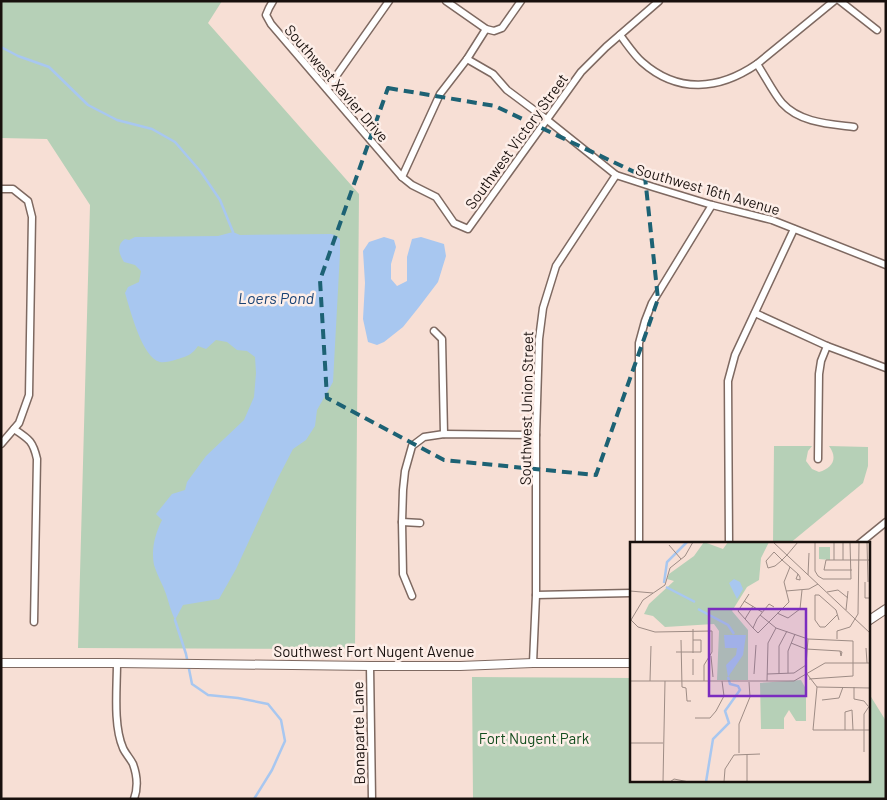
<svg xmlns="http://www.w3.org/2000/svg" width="887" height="800" font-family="Barlow,sans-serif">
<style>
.green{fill:#b6d0b7}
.water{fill:#a8c7f0}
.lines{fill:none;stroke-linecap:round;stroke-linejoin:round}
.stream{stroke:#a8c7f0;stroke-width:2.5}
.minor-casing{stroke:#7e6961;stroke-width:9}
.tertiary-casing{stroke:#7e6961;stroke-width:10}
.minor{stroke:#fff;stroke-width:6}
.tertiary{stroke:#fff;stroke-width:8}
.marked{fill:none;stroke:#1d6274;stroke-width:4;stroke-dasharray:10 6;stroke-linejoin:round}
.labels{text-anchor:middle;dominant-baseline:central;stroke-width:5;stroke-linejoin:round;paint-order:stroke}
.street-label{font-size:15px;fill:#18100d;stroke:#fdeee8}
.park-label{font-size:15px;fill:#144d1e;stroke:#fdeee8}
.water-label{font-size:16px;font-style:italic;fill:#194274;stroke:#fdeee8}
.inset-river{fill:none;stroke:#a8c7f0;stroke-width:2.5}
.inset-road{fill:none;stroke:#9e8c85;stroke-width:1}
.view{fill:#7b2cbf;fill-opacity:0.15;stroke:#7b2cbf;stroke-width:2.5}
.inset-edge{fill:none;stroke:#18100d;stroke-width:2.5}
</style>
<rect width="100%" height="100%" fill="#f7dfd5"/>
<!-- green -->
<g class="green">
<polygon points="1,1 222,1 208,23 359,194 355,649 78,648 90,205 47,139 1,138"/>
<path d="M 774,446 L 812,446 L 808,451 L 806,461 L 812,469 L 819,472 C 833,468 838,458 829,446 L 868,447 L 868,466 L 863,483 L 789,544 L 773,544 Z"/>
<polygon points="472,677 631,678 631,781 868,781 868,692 886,721 886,799 473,799"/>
</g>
<!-- water -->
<g class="water">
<path d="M 233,232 L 240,235 L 331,234 L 335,235 L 340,239 L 340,253 L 333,382 L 317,410 L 315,426 L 306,440 L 293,449 L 278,478 L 236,569 L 219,599 L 183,605 L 175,620 C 171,612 169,603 166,594 C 163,585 157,575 154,565 C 151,549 155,534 162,520 L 156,514 L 172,494 L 185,490 L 187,482 L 206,456 L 244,420 L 254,397 L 256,373 L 255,357 L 247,351 L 237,350 L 227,342 L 216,340 L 206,349 L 198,346 C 191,356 187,356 175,360 C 171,361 164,363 160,362 C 142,358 130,309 125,293 L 128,287 L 139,282 L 141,271 L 135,265 L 124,262 C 119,254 116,245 125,239 L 129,240 L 135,237 L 218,236 Z"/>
<polygon points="384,237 394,240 396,247 391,264 391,279 397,286 407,281 407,257 412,239 421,237 444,244 446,256 438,282 419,307 403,327 384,342 377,345 368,342 363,319 365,283 363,251 369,242"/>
</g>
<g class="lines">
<!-- stream -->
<g class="stream">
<polyline points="1,47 18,56 49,67 88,105 117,120 152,129 175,142 201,172 220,200 233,232"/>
<polyline points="175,620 186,654 192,684 208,695 238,698 268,704 281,720 285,741 272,770 254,799"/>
</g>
<!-- minor casing -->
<g class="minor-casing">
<g id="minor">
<polyline points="273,1 269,8 266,15 271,24 402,177"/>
<polyline points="446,1 486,29 494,31 502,28 521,1"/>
<polyline points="840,1 877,30"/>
<polyline points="486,29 467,59 440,94 402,177 412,185 436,197 454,223 468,229 581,72 606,47 659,1"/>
<path d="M 620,35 C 627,44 634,55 642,62 C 678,94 719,90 757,64 L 834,1"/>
<polyline points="467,59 493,74 507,90 546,119 616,175 653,187 712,205 772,220 886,265"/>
<path d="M 757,64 C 765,76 774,94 782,103 C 800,123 830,124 854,127"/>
<polyline points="327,89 389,1"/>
<polyline points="1,189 13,189 28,201 32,217 29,395 19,423 1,444"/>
<polyline points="755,313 827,346 886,368"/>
<polyline points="434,331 442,339 444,434"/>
<path d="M 14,429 C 29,439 33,441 37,459 L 34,622"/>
<polyline points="818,459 819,374 821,361 827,346"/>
<polyline points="402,522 420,523"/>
<polyline points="639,544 639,343 645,321 652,303 712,205"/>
<polyline points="729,544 728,381 735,355 794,229"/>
<polyline points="859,544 886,522"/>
<polyline points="536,595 631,593"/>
<polyline points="412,596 403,574 402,522 403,490 405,471 412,446 424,437 444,434 536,435"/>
<path d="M 117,663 C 117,688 113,725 123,748 C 125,753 130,758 133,764 C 137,775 138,788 134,799"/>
<polyline points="533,663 536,595 536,435 539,339 543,308 556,266 616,175"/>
<polyline points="370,666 372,799"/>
</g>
</g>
<!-- tertiary casing -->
<g class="tertiary-casing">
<g id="tertiary">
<polyline points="868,621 886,609"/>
<polyline points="1,663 117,663 370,666 460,666 533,663 631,663"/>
</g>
</g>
<!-- minor -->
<use href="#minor" class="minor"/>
<!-- tertiary -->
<use href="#tertiary" class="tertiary"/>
</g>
<!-- marked area -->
<path class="marked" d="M 388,88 L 495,106 L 645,177 L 658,299 L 596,475 L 444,460 L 327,398 L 320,280 Z"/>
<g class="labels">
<!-- street labels -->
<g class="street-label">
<text transform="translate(337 83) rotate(49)">Southwest Xavier Drive</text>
<text transform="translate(516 141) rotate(-54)">Southwest Victory Street</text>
<text transform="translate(708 189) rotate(16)">Southwest 16th Avenue</text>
<text transform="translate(526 408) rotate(-89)">Southwest Union Street</text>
<text x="374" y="651">Southwest Fort Nugent Avenue</text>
<text transform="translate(358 733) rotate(-91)">Bonaparte Lane</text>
</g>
<!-- park labels -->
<g class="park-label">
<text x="534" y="738">Fort Nugent Park</text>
</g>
<!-- water labels -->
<g class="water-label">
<text x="276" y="297">Loers Pond</text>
</g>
</g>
<!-- overview -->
<g transform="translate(630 542)">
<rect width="240" height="240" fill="#f7dfd5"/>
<path d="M 74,0 L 93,7 L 98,0 L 139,0 L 131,16 L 129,38 L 117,45 L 102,69 L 118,88 L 118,138 L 87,138 L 89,89 L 84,82 L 35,85 L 23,74 L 14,72 L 19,62 L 44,39 L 37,37 L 39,32 L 64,14 ZM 189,5 L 200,5 L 200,18 L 189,17 ZM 171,138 L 176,147 L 176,179 L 166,179 L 159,168 L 154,176 L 154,187 L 131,187 L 130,141 Z" fill="#b6d0b7"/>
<path d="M 104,37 L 110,40 L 113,47 L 107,57 L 99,41 ZM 94,93 L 116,93 L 113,113 L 98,135 L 96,123 L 106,113 L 107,106 L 95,106 Z" fill="#a8c7f0"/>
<path class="inset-river" d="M 34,41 L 37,20 L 57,0M 36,45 L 65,60M 68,67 L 98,83 L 104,92M 76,240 L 83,197 L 99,181 L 95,169 L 110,148 L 108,144 L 100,142 L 98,135"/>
<path class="inset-road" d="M 143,0 L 240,91M 185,0 L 185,29 L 188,34M 204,0 L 204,18M 237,0 L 238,40M 39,3 L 51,17M 213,18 L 213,0M 194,28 L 196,18 L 240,18M 194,28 L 222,28M 168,32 L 166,37 L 170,38 L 170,35 L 168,32 L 152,18 L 144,10 L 136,19 L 138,26 L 145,24 L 151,19 L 157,13 L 168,0M 178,33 L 179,11M 188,34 L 193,37 L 221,37 L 220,0M 235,40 L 235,56 L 240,56M 0,49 L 23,51M 156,49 L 179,47 L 188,42M 197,50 L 208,48 L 218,56M 119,52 L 108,69 L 123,86M 114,59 L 132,70M 144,65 L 139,62 L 127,77 L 123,86 L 128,91 L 159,60 L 154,40 L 160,25M 216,68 L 218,49M 147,71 L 158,76 L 170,67 L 172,48M 130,73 L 146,86 L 178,97 L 223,99 L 223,134 L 179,137M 207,73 L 195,85 L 190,85 L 185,78 L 185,53 L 189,53 L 206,68 L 209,78M 115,77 L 123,64M 1,78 L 8,85 L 25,90 L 82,89 L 82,110 L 74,123 L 74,139M 1,78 L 13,58 L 35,43 L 40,26 L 55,14 L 63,0M 207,97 L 207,89 L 220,85 L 228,72 L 229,0M 51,98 L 52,145M 161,101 L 176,107 L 210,109 L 211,114 L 212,110 L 210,109M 236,106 L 237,121M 46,110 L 71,110 L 71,98 L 63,98M 63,111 L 63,87M 81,114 L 83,135M 63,117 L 63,133M 158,131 L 158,109 L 165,92M 124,132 L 126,103M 137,132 L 164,131 L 176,123 L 178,97M 149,132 L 149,104 L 157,89M 177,132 L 187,145 L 240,146M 0,139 L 164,139 L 195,121 L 240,121M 20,139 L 21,104M 137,139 L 138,101 L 146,86M 52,145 L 56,146 L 57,159 L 61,159M 187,145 L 183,188 L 240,188M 224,145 L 224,157 L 234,159 L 238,164M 192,158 L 209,156 L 213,145M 65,176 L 80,176 L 86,169 L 94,154 L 92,139M 215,188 L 215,170 L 222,168 L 223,188M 0,201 L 33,201M 234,210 L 234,172 L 240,163M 109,211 L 109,182 L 120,155 L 119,140M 33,240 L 35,139M 40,240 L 44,237 L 59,240M 94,240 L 95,227 L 104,213 L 130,212M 117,240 L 117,212"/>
<path class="view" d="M 79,67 L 176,67 L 176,154 L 79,154 Z"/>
<rect width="240" height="240" class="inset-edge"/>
</g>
<!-- border -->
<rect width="887" height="800" fill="none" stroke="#18100d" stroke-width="5"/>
</svg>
